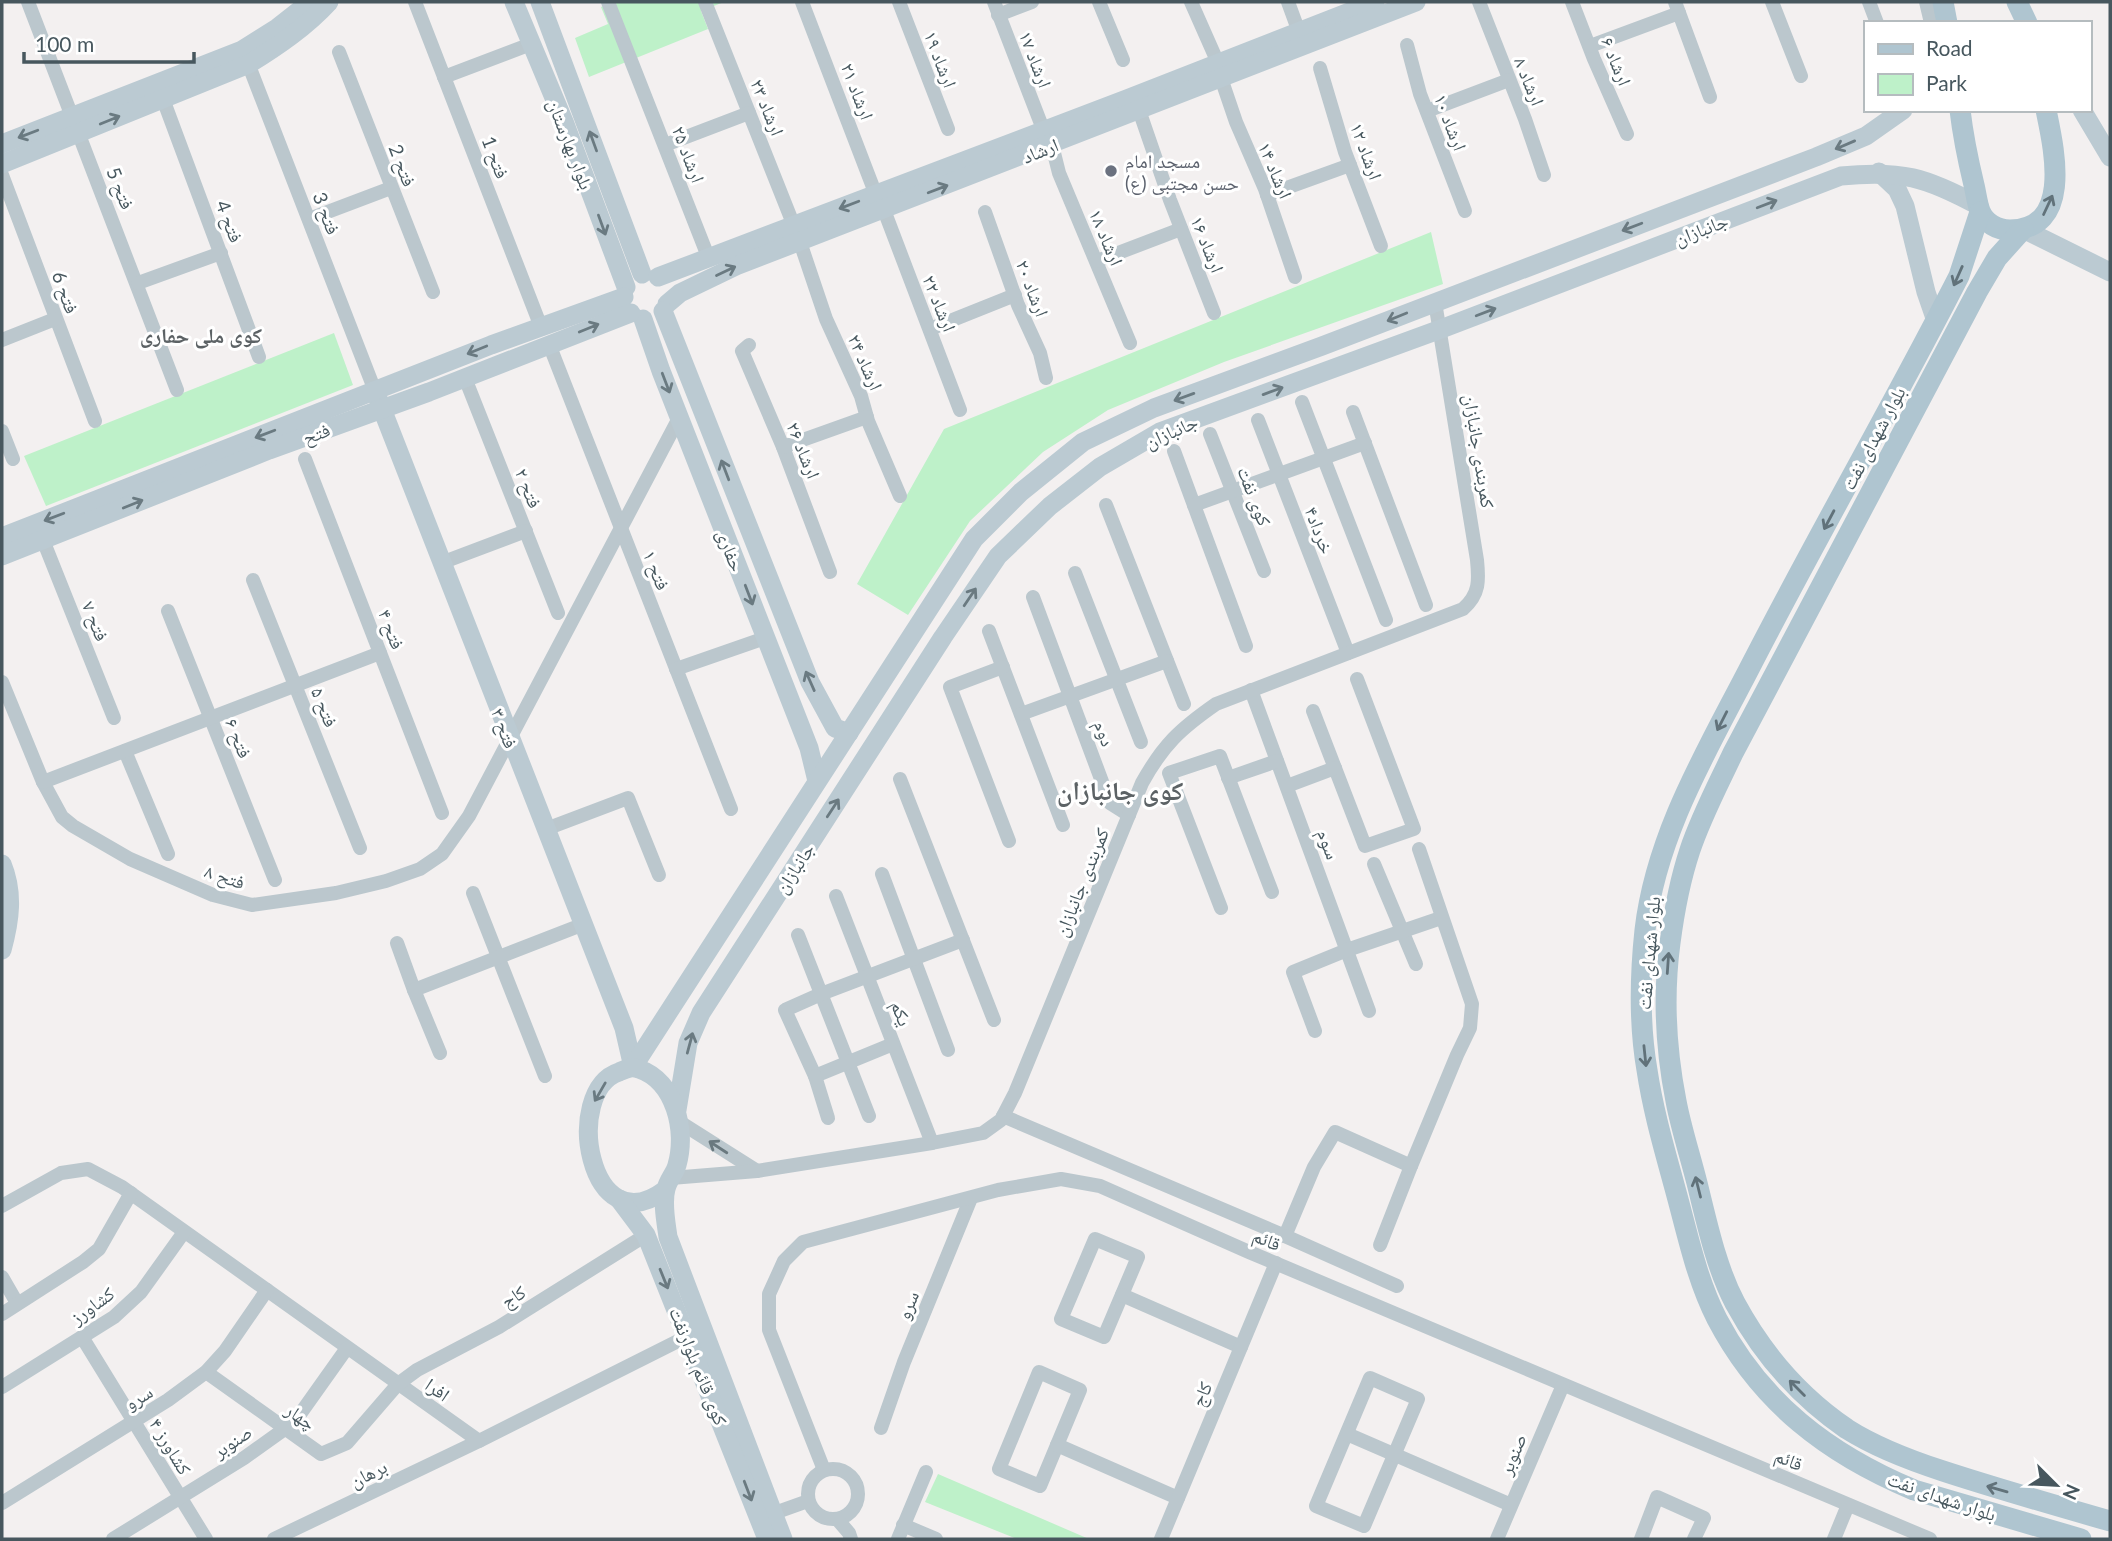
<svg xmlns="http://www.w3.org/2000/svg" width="2112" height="1541" font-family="Lato,'Noto Naskh Arabic',sans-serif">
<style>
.green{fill:#bef1c9}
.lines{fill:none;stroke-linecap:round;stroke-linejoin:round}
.street{stroke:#bbc7cd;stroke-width:14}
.secondary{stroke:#bbcad2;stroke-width:19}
.primary{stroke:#afc5d0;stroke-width:21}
.oneway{stroke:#6a7a81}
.oneway2{stroke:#61727a}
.oneway3{stroke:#6a797f}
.worship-dot{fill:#6b7280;stroke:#fff;stroke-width:2.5}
.labels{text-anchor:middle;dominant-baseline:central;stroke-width:6;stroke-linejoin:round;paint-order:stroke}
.street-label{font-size:19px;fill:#47575e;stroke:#fff}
.worship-label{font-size:19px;fill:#5b616d;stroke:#fff;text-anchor:start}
.neighbourhood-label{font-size:21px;font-weight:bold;fill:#5c6265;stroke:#fff}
.district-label{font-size:26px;font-weight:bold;fill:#5c6265;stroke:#fff}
</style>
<rect width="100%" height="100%" fill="#f3f0f0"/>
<!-- green -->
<g class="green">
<polygon points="614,2 724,2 701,11 708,29 589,77 575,38 608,24 601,7"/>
<polygon points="1431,232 1443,284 1224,362 1108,410 1043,452 970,521 908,615 857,584 944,429"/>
<polygon points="334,333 353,385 46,506 24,456"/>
<polygon points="938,1474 1089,1539 1017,1539 925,1502"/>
</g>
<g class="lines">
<!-- street -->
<g class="street">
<polyline points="28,2 177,390"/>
<polyline points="415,2 541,327"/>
<polyline points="608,2 709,259"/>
<polyline points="705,2 794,226"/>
<polyline points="802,2 876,195"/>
<polyline points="899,2 948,129"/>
<polyline points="994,2 1043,129"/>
<polyline points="1099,2 1123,60"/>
<polyline points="1191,2 1218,63"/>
<polyline points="1288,2 1299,32"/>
<polyline points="1479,2 1525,119 1544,175"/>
<polyline points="1572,2 1594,59 1627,134"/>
<polyline points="1675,2 1710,97"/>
<polyline points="1772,2 1801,76"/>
<polyline points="1869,2 1877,23"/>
<polyline points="1926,2 1931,23"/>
<polyline points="998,15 1032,2"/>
<polyline points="1407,45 1420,94 1465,211"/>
<polyline points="1590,46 1679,13"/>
<polyline points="339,52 433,292"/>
<polyline points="246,58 375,391"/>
<polyline points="1320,68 1345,152 1381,246"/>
<polyline points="444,77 531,44"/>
<polyline points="1221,78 1236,122 1265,189 1295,277"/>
<polyline points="163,99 259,357"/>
<polyline points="1139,110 1170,200 1214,313"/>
<polyline points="1427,111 1509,80"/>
<polyline points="665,145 749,113"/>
<polyline points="1052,145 1059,173 1130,343"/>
<polyline points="2,175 95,421"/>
<polyline points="1267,195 1350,165"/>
<polyline points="884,210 960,410"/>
<polyline points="985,212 1018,305 1040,353 1046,378"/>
<polyline points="309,219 391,188"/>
<polyline points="800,242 826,319 861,396 868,421 900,496"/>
<polyline points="1097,261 1181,229"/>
<polyline points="138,283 221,253"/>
<polyline points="930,329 1015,295"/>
<polyline points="2,340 55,319"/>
<polyline points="549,344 731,809"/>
<polyline points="749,345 742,351 783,447 830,572"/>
<polyline points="465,378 558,613"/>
<polyline points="1302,402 1386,620"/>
<polyline points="1353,412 1426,605"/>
<polyline points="1258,420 1348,653"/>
<polyline points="2,431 13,459"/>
<polyline points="1210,434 1264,571"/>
<polyline points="783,447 867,417"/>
<polyline points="1174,451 1246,646"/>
<polyline points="305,459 442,813"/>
<polyline points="1106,505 1184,704"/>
<polyline points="1194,505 1365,443"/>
<polyline points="43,540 114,718"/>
<polyline points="441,563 526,531"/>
<polyline points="1075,573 1141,742"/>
<polyline points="253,580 360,848"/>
<polyline points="1033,597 1110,803 1129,815"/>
<polyline points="168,611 275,880"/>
<polyline points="989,631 1063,825"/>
<polyline points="1003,667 950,687 1009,841"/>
<polyline points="676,669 765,638"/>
<polyline points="2,682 43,782 62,817 73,826 130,859 213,895 252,905 336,893 386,881 420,869 442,854 469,816 679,418"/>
<polyline points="1251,690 1369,1011"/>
<polyline points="1313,711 1365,846 1414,829 1357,679"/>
<polyline points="1021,714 1167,661"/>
<polyline points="125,751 168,854"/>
<polyline points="1228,778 1277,761"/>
<polyline points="900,779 994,1020"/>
<polyline points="43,782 380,653"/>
<polyline points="1287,786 1335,768"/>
<polyline points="546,829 628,798 659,875"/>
<polyline points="1374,864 1416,964"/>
<polyline points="882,874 948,1050"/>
<polyline points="473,893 545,1076"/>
<polyline points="836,896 932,1143"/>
<polyline points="1221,908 1169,773 1220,756 1272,892"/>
<polyline points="798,935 869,1116"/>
<polyline points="397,943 414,990"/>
<polyline points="1315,1031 1293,972 1347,950 1441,918"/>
<polyline points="893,1044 815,1076 785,1010 821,994 963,940"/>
<polyline points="440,1053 414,990 584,924"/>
<polyline points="815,1076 828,1118"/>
<polyline points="1003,1116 1285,1236 1314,1167 1335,1132 1411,1166 1457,1055 1470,1028 1472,1004 1419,849"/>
<polyline points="678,1121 757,1171"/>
<path d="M 671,1178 L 757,1171 L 932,1143 L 983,1133 L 1001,1120 L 1015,1093 L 1142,783 C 1163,745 1180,729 1216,704 L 1463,609 C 1480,594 1479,580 1477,560 L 1435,302"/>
<polyline points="2,1206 61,1173 88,1169 122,1187 479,1441 688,1336"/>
<polyline points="1285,1236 1397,1286"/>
<polygon points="1095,1239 1138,1257 1104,1337 1061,1319"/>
<polyline points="1380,1245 1411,1166"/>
<polyline points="2,1277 17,1303"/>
<polyline points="1122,1295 1241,1347"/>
<polyline points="2,1314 83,1262 99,1249 131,1193"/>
<polyline points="82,1337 206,1539"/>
<polyline points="206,1372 321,1454 347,1443 398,1384 417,1370 499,1327 646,1235"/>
<polygon points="1039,1372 1080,1390 1040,1486 999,1469"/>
<polygon points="1370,1378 1418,1399 1364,1526 1316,1506"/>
<polyline points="2,1387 114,1317 141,1292 184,1232"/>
<polyline points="881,1428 904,1362 971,1198"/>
<polyline points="1347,1434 1511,1505"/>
<polyline points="1057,1445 1178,1498"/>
<circle cx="833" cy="1494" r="25"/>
<polyline points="824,1470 769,1330 769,1294 784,1261 803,1242 998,1190 1061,1179 1100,1186 1249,1252 1930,1539"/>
<polyline points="2,1503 168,1400 206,1372 225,1351 267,1290"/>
<polyline points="766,1516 808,1501"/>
<polyline points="837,1519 849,1533 851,1539"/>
<polyline points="903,1525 936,1539"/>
<polyline points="113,1539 244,1458 286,1428 298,1417 347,1348"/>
<polyline points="274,1539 479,1441"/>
<polyline points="898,1539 926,1472"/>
<polyline points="1161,1539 1276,1263"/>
<polyline points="1497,1539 1563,1385"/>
<polyline points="1641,1539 1657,1497 1704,1518 1694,1539"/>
<polyline points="1834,1539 1848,1505"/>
</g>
<!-- secondary -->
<g class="secondary">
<polyline points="514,2 565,124 626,287"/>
<polyline points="540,2 642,274"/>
<polyline points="2082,110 2110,157"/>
<polyline points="2,144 242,50 277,28 310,2"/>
<path d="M 2,164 L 249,64 C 278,46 306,27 329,2"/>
<polyline points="1879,172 1897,189 1905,206 1926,292 1936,321"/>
<polyline points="2023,229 2110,272"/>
<polyline points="658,277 1127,99 1375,2"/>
<polyline points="667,304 680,293 736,266 1416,2"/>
<polyline points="663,311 810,682 835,728 849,733"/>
<polyline points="643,319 661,371 809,748 817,781"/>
<polyline points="375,391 624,1028 633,1067"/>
<polyline points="2,537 491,345 624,297"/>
<polyline points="2,556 269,450 429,392 631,313"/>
<path d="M 2,864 C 14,893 10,921 2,950"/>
<polyline points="633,1067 974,539 1021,492 1083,442 1154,408 1322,346 1816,157 1866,136 1903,110"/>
<path d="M 677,1110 L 688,1043 L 701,1013 L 943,637 L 998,556 L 1050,506 L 1100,467 L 1160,432 L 1441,329 L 1841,176 C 1901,170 1926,177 1979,206"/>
<path d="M 665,1190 C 589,1247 562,1091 619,1072 C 626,1069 631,1066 639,1069 C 675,1081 687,1131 677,1165 C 675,1173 668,1180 666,1189 C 662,1203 666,1222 668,1237 L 783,1539"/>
<polyline points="619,1199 646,1235 767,1539"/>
</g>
<!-- primary -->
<g class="primary">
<polyline points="1943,2 1947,23"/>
<polyline points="2017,2 2027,23"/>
<path d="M 1960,110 C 1963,136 1968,160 1974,185 C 1976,193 1977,203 1980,211 C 1985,223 1997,230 2010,230 C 2073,229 2054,149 2046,110"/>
<path d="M 1980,212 L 1959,276 C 1891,409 1816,538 1748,671 C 1705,754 1656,836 1645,930 C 1640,977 1639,1024 1647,1070 C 1654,1117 1668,1161 1680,1207 C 1690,1245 1699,1284 1717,1319 C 1761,1403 1828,1454 1914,1490 L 2081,1539"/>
<path d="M 2023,229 L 1997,258 L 1977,292 L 1733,753 C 1718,785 1701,817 1690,850 C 1680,880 1674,912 1670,943 C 1663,995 1666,1050 1676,1101 C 1681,1128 1690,1155 1697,1183 C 1707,1223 1716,1267 1735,1303 C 1762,1353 1800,1397 1847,1429 C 1877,1448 1909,1460 1943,1471 C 1998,1489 2054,1505 2110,1521"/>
</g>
</g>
<!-- one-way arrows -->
<defs><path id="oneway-shaft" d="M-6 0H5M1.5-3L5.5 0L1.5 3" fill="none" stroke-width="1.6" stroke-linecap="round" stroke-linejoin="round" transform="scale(1.75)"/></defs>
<g class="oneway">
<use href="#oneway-shaft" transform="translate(110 120) rotate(-22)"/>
<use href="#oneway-shaft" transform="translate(28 134) rotate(159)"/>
<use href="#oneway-shaft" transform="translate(593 141) rotate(-110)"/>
<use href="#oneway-shaft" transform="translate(1845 145) rotate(157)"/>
<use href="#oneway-shaft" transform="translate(938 189) rotate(-21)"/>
<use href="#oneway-shaft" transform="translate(1767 204) rotate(-21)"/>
<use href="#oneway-shaft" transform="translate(849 205) rotate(159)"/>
<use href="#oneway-shaft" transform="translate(602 225) rotate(70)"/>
<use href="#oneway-shaft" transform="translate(1632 227) rotate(159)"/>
<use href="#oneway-shaft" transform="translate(726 271) rotate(-25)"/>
<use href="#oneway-shaft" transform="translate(1486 312) rotate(-21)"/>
<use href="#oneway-shaft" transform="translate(1397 317) rotate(158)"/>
<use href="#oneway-shaft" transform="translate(589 328) rotate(-22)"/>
<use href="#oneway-shaft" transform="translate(477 350) rotate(158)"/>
<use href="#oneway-shaft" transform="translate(666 383) rotate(69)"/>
<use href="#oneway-shaft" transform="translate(1273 391) rotate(-20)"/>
<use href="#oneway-shaft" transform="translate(1184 397) rotate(160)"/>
<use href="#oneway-shaft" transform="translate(265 434) rotate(159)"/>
<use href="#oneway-shaft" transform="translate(725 470) rotate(-111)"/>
<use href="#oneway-shaft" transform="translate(133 504) rotate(-22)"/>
<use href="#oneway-shaft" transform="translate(54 517) rotate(159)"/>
<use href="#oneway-shaft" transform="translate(749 595) rotate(69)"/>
<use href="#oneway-shaft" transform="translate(970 597) rotate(-56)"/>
<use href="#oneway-shaft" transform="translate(810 681) rotate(-114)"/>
<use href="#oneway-shaft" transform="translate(833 808) rotate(-57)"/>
<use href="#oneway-shaft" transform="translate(690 1043) rotate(-75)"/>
<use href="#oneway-shaft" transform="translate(600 1092) rotate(120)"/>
<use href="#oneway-shaft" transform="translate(664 1279) rotate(68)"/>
<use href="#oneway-shaft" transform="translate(748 1491) rotate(69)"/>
</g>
<g class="oneway2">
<use href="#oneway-shaft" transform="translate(2048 205) rotate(-65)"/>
<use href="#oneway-shaft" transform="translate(1958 276) rotate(114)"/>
<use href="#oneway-shaft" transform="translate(1829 520) rotate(118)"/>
<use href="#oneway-shaft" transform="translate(1722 721) rotate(117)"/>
<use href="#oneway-shaft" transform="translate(1668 963) rotate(-86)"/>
<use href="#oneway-shaft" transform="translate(1645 1056) rotate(84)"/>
<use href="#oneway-shaft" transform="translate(1698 1187) rotate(-104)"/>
<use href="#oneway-shaft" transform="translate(1797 1388) rotate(-135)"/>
<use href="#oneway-shaft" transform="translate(1997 1489) rotate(-164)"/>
</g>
<use class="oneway3" href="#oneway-shaft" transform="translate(718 1147) rotate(-147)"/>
<!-- markers -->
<circle class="worship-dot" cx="1111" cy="171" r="7"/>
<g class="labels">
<!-- street labels -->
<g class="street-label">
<text transform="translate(941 59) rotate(69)">ارشاد ۱۹</text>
<text transform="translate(1036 59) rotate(69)">ارشاد ۱۷</text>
<text transform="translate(1617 61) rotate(68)">ارشاد ۶</text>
<text transform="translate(1530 81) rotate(68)">ارشاد ۸</text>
<text transform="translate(858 91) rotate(69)">ارشاد ۲۱</text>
<text transform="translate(768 107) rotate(68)">ارشاد ۲۳</text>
<text transform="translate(1451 122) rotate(69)">ارشاد ۱۰</text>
<text transform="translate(571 144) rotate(69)">بلوار بهارستان</text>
<text transform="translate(1040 150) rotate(-22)">ارشاد</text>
<text transform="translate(1367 151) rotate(70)">ارشاد ۱۲</text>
<text transform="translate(689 154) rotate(69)">ارشاد ۲۵</text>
<text transform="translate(496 157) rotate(69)">فتح 1</text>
<text transform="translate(403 165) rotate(69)">فتح 2</text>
<text transform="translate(1276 170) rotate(67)">ارشاد ۱۴</text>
<text transform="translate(121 188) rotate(68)">فتح 5</text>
<text transform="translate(327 213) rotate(69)">فتح 3</text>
<text transform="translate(230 221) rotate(69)">فتح 4</text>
<text transform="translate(1701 229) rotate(-21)">جانبازان</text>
<text transform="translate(1107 237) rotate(67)">ارشاد ۱۸</text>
<text transform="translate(1208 244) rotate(68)">ارشاد ۱۶</text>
<text transform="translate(1033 288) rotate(69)">ارشاد ۲۰</text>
<text transform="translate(66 292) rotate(70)">فتح 6</text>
<text transform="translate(940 303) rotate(68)">ارشاد ۲۲</text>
<text transform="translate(866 362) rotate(66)">ارشاد ۲۴</text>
<text transform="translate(1171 431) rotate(-24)">جانبازان</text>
<text transform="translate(316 433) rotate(-20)">فتح</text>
<text transform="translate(1873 438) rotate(-62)">بلوار شهدای نفت</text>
<text transform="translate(804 450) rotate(68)">ارشاد ۲۶</text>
<text transform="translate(1480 451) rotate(81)">کمربندی جانبازان</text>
<text transform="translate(529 488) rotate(68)">فتح ۲</text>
<text transform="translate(1255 496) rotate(69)">کوی نفت</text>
<text transform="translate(1320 530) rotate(69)">خرداد۴</text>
<text transform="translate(731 550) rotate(69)">حفاری</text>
<text transform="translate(657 570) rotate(68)">فتح ۱</text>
<text transform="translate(96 621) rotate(68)">فتح ۷</text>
<text transform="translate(392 629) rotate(69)">فتح ۴</text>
<text transform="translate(325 707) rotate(68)">فتح ۵</text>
<text transform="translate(505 728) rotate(69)">فتح ۳</text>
<text transform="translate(1105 733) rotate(69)">دوم</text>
<text transform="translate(239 738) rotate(68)">فتح ۶</text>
<text transform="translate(1329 844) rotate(69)">سوم</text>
<text transform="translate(794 868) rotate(-57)">جانبازان</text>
<text transform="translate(225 876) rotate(18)">فتح ۸</text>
<text transform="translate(1081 882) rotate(-68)">کمربندی جانبازان</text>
<text transform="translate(1648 953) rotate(-85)">بلوار شهدای نفت</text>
<text transform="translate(902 1013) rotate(69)">یکم</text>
<text transform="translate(1267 1239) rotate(23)">قائم</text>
<text transform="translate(513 1296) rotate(-32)">کاج</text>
<text transform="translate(92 1305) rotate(-36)">کشاورز</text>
<text transform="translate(907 1305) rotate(-68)">سرو</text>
<text transform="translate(699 1366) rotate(68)">کوی قائم بلوارنفت</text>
<text transform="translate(438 1389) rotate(35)">افرا</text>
<text transform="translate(1201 1394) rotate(-67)">کاج</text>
<text transform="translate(138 1397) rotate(-32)">سرو</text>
<text transform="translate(301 1416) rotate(35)">چهار</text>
<text transform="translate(232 1441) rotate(-34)">صنوبر</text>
<text transform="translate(171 1446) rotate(59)">کشاورز ۴</text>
<text transform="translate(1512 1454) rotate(-67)">صنوبر</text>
<text transform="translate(1789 1459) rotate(23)">قائم</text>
<text transform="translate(368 1473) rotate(-26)">برهان</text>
<text transform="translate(1942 1496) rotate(19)">بلوار شهدای نفت</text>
</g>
<!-- worship labels -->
<g class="worship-label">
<text x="1125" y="160">مسجد امام<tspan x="1125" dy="22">حسن مجتبی (ع)</tspan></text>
</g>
<!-- neighbourhood labels -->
<g class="neighbourhood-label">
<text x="201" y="334">کوی ملی حفاری</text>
</g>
<!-- district labels -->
<g class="district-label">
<text x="1120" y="790">کوی جانبازان</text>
</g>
</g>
<!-- border -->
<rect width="2112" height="1541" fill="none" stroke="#47575e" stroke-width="7"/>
<!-- legend -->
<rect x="1864" y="21" width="228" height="91" fill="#ffffff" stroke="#b5bcbf" stroke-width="2"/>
<rect x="1878" y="44" width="35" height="10" fill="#afc5d0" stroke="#b5bcbf" stroke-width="2"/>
<text x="1926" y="56" font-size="21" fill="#47575e">Road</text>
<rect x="1878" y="74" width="35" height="21" fill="#bef1c9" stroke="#b5bcbf" stroke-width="2"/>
<text x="1926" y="91" font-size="21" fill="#47575e">Park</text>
<!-- north arrow -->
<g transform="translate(2056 1485) rotate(114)" stroke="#ffffff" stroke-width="5" paint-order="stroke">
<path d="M0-5L12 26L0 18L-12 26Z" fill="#47575e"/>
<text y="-10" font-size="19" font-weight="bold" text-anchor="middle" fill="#47575e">N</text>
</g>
<!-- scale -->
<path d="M24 52v10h170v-10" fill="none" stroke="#47575e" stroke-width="3.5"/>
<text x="35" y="52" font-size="21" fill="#47575e" stroke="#ffffff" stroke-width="5" paint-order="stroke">100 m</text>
</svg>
